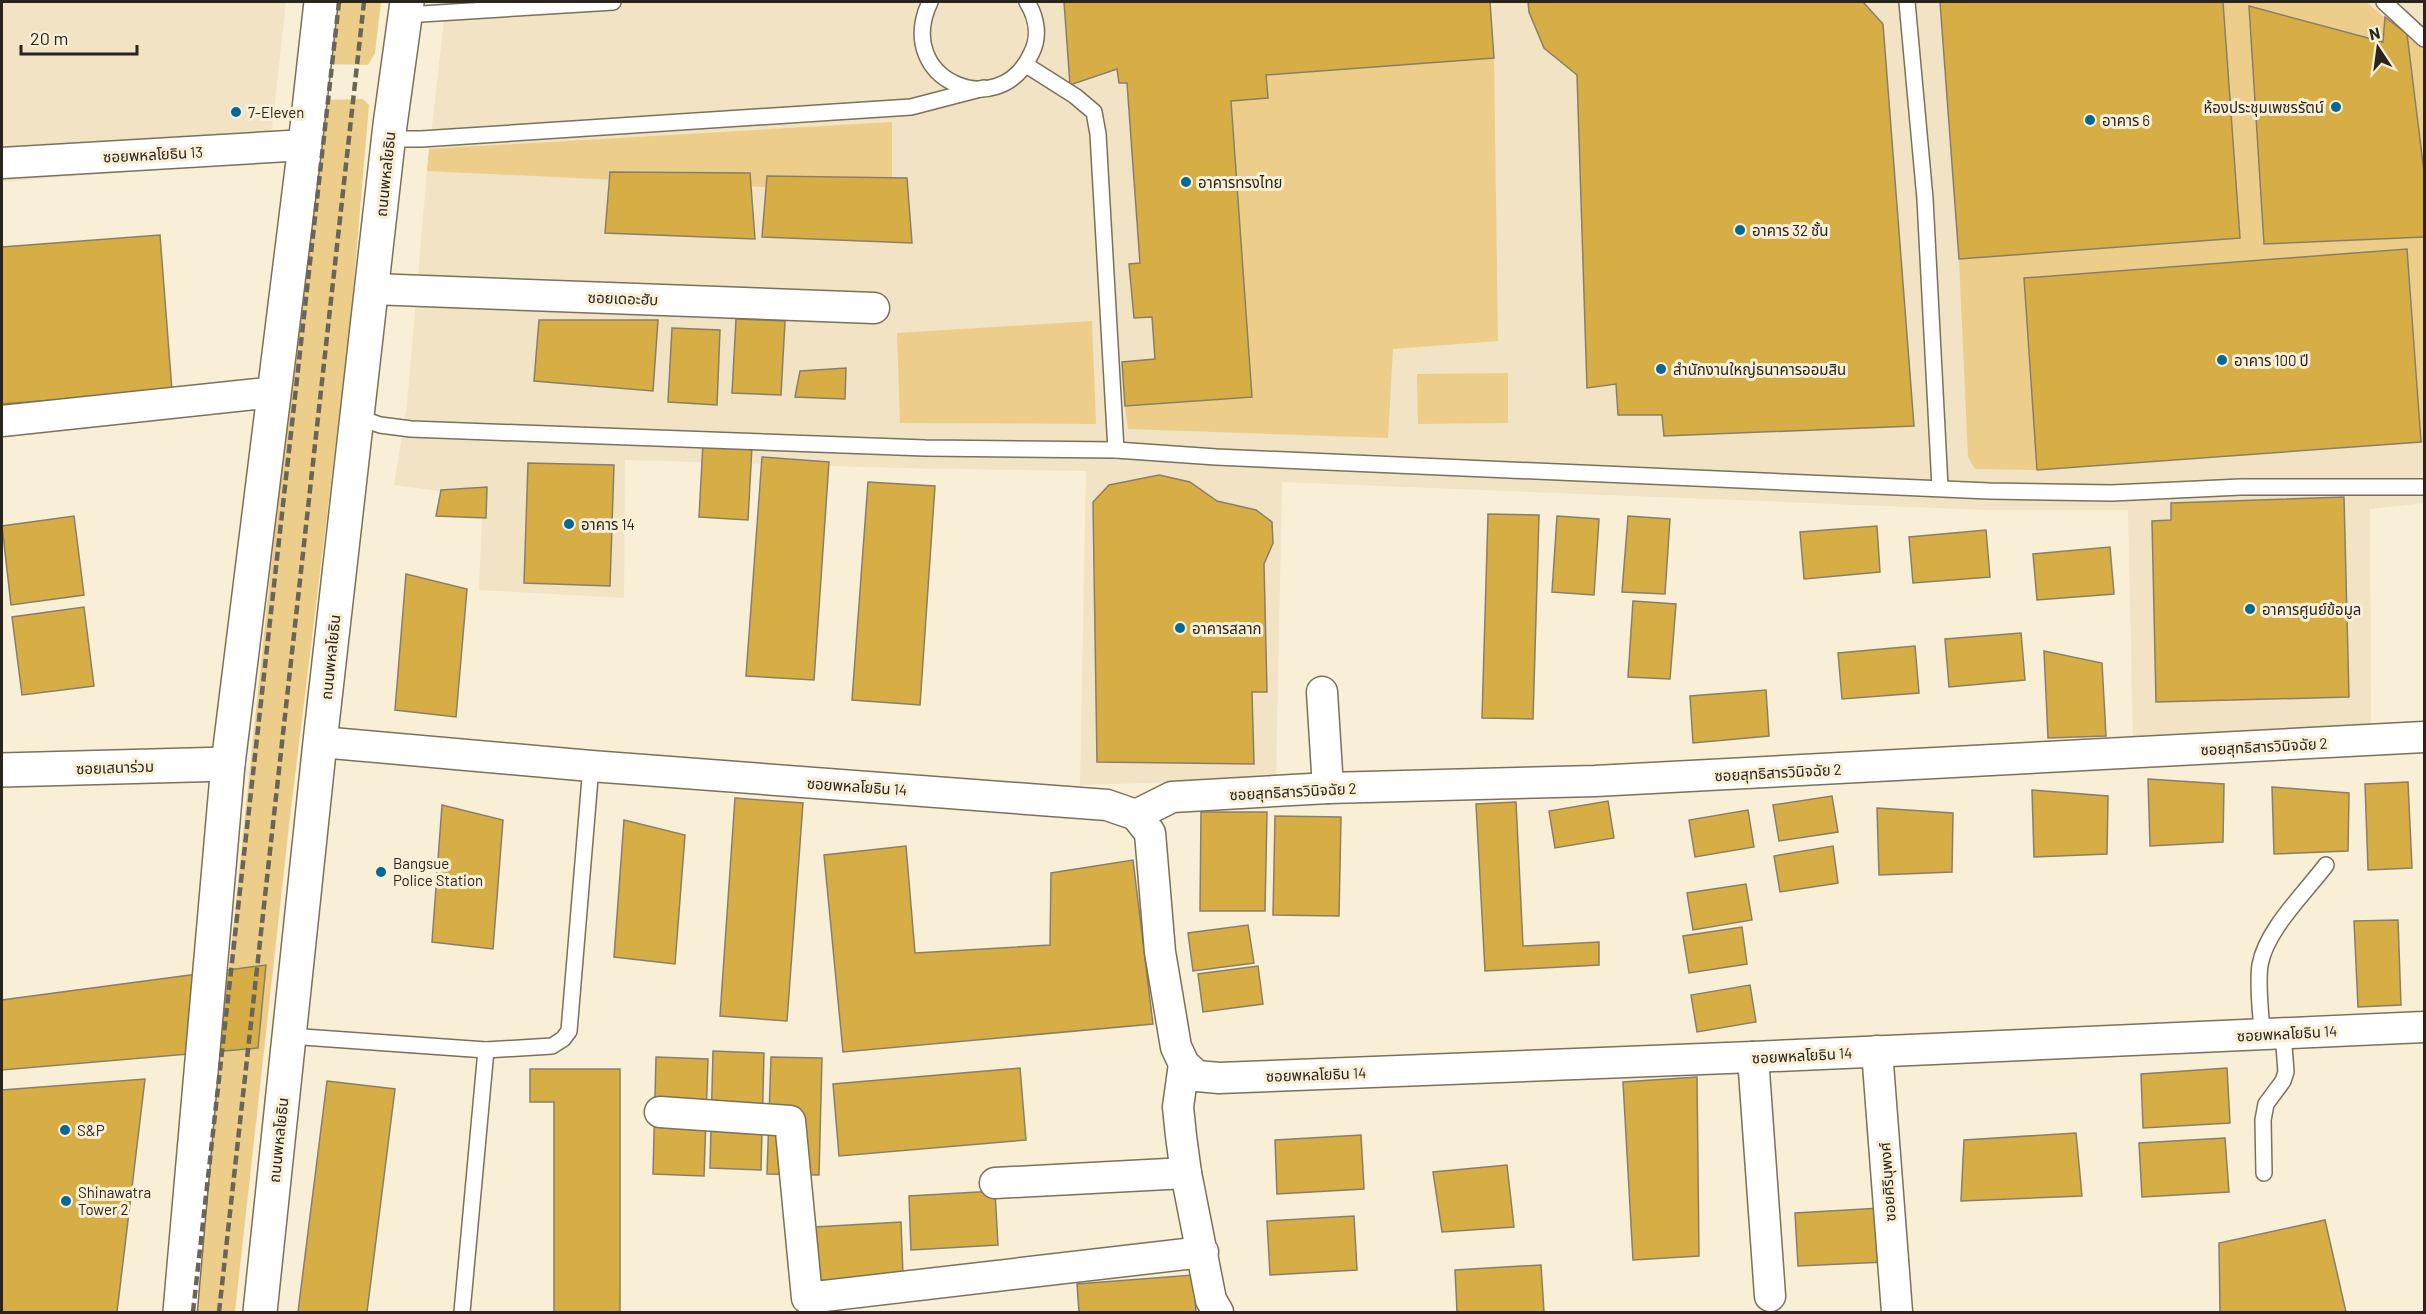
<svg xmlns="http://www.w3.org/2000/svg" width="2426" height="1314" font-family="Barlow,'Noto Sans Thai',sans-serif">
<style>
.built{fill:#f1e3c3}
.green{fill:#ecce8a}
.building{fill:#d7ad45;stroke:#897f69;stroke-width:1.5}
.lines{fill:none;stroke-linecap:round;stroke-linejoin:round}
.lane-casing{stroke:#7a715b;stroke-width:18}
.street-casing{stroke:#7a715b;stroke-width:33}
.secondary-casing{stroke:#7a715b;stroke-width:36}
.primary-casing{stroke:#7a715b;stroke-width:36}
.lane{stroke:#fff;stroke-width:15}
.street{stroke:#fff;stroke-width:30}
.secondary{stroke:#fff;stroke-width:33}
.primary{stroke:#fff;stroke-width:33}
.rail{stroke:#6b6557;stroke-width:4.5;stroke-dasharray:9 4.5;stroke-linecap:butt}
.poi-dot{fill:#006996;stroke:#f9eed6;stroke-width:2}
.labels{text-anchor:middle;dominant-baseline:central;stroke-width:6;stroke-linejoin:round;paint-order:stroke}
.poi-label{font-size:15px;fill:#29251c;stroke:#f9eed6;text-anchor:start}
.street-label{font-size:15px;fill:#29251c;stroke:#f9eed6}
</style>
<rect width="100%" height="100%" fill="#f9eed6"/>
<!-- built -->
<g class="built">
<polygon points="2,2 286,2 268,164 225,163 2,182"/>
<polygon points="446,2 2424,2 2424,503 2370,509 2371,730 2133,738 2128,510 1986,510 1282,482 1276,779 1080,785 1086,471 900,468 625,460 624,598 479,590 483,497 394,485 407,405 427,171"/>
</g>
<!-- green -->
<g class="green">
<polygon points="328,2 381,2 375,53 368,65 321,64"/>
<polygon points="1225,2 1490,2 1494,58 1498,341 1393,349 1388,438 1128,429 1125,406 1171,375 1231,101"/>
<polygon points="2223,2 2366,2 2424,50 2424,443 2421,442 2406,249 2024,278 2037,470 1975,469 1968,457 1959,259 2240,238"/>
<polygon points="363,99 369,105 350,328 290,817 235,1312 193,1312 320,100"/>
<polygon points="892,122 892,193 427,171 429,149"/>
<polygon points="1092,321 1096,424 900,423 897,333"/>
<polygon points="1508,373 1508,423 1418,424 1417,374"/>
</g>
<!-- building -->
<g class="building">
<polygon points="1064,2 1490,2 1494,58 1266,75 1268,98 1231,101 1252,397 1125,406 1122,362 1155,359 1152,317 1134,318 1129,264 1140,263 1127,83 1119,83 1117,69 1070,85"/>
<polygon points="1528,2 1863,2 1883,24 1914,426 1664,436 1662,415 1618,415 1616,384 1587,388 1577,75 1544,48 1529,12"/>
<polygon points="1940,2 2223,2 2240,238 1959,259"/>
<polygon points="2249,6 2383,42 2385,17 2407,34 2424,172 2424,237 2264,244"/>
<polygon points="610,172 750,173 755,239 605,233"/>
<polygon points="767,176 907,178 912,243 762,237"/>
<polygon points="160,235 172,391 2,404 2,247"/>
<polygon points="2407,249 2421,442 2037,470 2024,278"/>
<polygon points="736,319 785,321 781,395 732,393"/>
<polygon points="539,320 658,320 653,391 534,381"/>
<polygon points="672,328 720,330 717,405 668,402"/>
<polygon points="846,368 845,399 795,397 800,371"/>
<polygon points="703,443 752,446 748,520 699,517"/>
<polygon points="762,457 829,462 814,680 746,676"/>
<polygon points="528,463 614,465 610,586 524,583"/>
<polygon points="1159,475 1190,482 1217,501 1256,510 1272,522 1273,543 1264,564 1267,692 1252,692 1254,764 1097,762 1093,502 1109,485"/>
<polygon points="868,482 935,486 920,705 852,700"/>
<polygon points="487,487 486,518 436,516 441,490"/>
<polygon points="2344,497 2349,697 2156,702 2152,521 2171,520 2171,503"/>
<polygon points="1488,514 1539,515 1533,719 1482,718"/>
<polygon points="74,516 84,595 11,605 2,526"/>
<polygon points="1557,516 1599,519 1594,595 1552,592"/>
<polygon points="1628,516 1670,519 1665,594 1622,592"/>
<polygon points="1877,526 1880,572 1804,579 1800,532"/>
<polygon points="1986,530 1990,577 1913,583 1909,537"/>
<polygon points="2110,547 2114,594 2037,600 2033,554"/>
<polygon points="406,574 467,589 456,717 395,710"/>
<polygon points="1633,601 1676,604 1670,679 1628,677"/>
<polygon points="84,607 94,686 22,695 12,617"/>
<polygon points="2021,633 2025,680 1949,687 1945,639"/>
<polygon points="1915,646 1919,693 1842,699 1838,653"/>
<polygon points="2044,651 2102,663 2106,736 2048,738"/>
<polygon points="1766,690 1769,736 1693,743 1690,696"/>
<polygon points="2148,779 2224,784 2223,842 2150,846"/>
<polygon points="2408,782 2412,868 2368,870 2365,784"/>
<polygon points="2272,787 2349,793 2348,851 2274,854"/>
<polygon points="2032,790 2108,796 2107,854 2034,857"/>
<polygon points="1832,796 1838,832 1779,841 1773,805"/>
<polygon points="735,798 803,803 787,1021 720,1016"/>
<polygon points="1608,801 1614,838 1555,848 1549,811"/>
<polygon points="1516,802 1523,946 1599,942 1599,965 1485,971 1476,804"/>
<polygon points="442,805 503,820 493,949 432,942"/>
<polygon points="1877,808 1953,813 1952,872 1879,875"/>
<polygon points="1748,810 1754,847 1695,857 1689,820"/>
<polygon points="1201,812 1267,812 1265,911 1200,911"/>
<polygon points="1275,816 1341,817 1339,916 1273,915"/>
<polygon points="624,820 685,835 675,964 614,957"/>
<polygon points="906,846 915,953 1050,945 1051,873 1133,860 1153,1024 843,1052 824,855"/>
<polygon points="1833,846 1838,883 1780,892 1774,856"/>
<polygon points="1746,884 1752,920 1693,930 1687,893"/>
<polygon points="2398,920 2401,1005 2358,1007 2354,921"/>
<polygon points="1248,925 1254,963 1193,971 1188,933"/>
<polygon points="1742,927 1747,964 1689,973 1683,936"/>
<polygon points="266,965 258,1048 2,1070 2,1000"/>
<polygon points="1258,966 1263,1004 1203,1012 1198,974"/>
<polygon points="1750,985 1756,1022 1697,1032 1691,995"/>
<polygon points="713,1051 764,1053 761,1170 710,1168"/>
<polygon points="656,1057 708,1059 704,1176 653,1174"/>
<polygon points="771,1057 822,1058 819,1175 767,1174"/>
<polygon points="1020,1068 1026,1140 839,1156 833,1084"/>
<polygon points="2227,1068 2230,1123 2143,1128 2141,1074"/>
<polygon points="530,1069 620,1069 620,1312 554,1312 554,1102 530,1102"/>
<polygon points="1697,1077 1699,1256 1633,1260 1623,1082"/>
<polygon points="145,1079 117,1312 2,1312 2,1090"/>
<polygon points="327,1081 395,1089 367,1312 298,1312"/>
<polygon points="2076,1133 2082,1196 1961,1201 1964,1140"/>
<polygon points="1361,1135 1364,1189 1277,1194 1275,1140"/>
<polygon points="2225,1138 2229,1192 2142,1197 2139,1143"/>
<polygon points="1507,1165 1514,1227 1442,1232 1433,1172"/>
<polygon points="995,1191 998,1245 911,1250 909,1196"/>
<polygon points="1881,1208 1885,1262 1798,1266 1795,1213"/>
<polygon points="1354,1216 1357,1270 1270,1275 1267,1221"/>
<polygon points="2325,1220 2346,1312 2220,1312 2219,1243"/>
<polygon points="901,1222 903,1276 817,1282 814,1227"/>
<polygon points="1541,1265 1544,1312 1457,1312 1455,1270"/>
<polygon points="1193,1275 1196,1312 1079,1312 1077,1284"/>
</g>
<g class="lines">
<!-- lane casing -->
<g class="lane-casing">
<g id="lane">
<path d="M 930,2 C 893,80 999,124 1031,54 C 1040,37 1037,18 1027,2"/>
<polyline points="1907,2 1925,199 1940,487"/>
<polyline points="2384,2 2424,39"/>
<polyline points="405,15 613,2"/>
<polyline points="1026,65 1075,96 1094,112 1098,134 1116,450"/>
<polyline points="389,139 421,139 911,107 984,88"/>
<polyline points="357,417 380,425 411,429 925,448 1116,450 1216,457 1989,491 2112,493 2241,487 2424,487"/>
<path d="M 2262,1034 C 2261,1012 2257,986 2260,965 C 2266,930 2305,893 2326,865"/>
<polyline points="289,1036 486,1050 462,1312"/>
<polyline points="486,1050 552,1046 563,1039 569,1031 591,766"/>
<polyline points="2264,1173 2263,1120 2266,1104 2283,1081 2286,1072 2283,1033"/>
</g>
</g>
<!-- street casing -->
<g class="street-casing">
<g id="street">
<polyline points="2,163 305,145"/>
<polyline points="372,289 874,308"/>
<polyline points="2,421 275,392"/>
<polyline points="1322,692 1328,788"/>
<polyline points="320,742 591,766 1107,805 1136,815 1150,833 1160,952 1176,1047 1184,1064 1197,1076 1219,1078 1753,1057 2424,1027"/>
<polyline points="1136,815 1172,797 1328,788 1595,781 2424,737"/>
<polyline points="1877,1051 1897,1312"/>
<polyline points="1753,1057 1770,1296"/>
<polyline points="1184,1064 1178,1107 1181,1136 1186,1173 1211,1300 1218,1312"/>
<polyline points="660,1112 790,1121 807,1298 1203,1252"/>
<polyline points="995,1183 1186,1173"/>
</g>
</g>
<!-- secondary casing -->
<g class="secondary-casing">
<polyline id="secondary" points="2,770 228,764"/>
</g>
<!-- primary casing -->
<g class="primary-casing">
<g id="primary">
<polyline points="180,1312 228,764 305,145 321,2"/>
<polyline points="260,1312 320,742 390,125 407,2"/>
</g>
</g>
<!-- lane -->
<use href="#lane" class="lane"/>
<!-- street -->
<use href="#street" class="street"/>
<!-- secondary -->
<use href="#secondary" class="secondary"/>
<!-- primary -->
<use href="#primary" class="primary"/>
<!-- rail -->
<g class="rail">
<polyline points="193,1312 339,2"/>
<polyline points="219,1312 364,2"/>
</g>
</g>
<!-- markers -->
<g class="poi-dot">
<circle cx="2336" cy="107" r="6"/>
<circle cx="236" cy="112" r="6"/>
<circle cx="2090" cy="120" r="6"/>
<circle cx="1186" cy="182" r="6"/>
<circle cx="1740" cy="230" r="6"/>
<circle cx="2222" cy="360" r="6"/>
<circle cx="1661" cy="369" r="6"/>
<circle cx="569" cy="524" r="6"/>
<circle cx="2250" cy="609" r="6"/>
<circle cx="1180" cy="628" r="6"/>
<circle cx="381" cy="872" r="6"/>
<circle cx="65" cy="1130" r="6"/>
<circle cx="66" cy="1201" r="6"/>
</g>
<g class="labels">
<!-- poi labels -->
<g class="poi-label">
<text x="2324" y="107" text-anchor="end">ห้องประชุมเพชรรัตน์</text>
<text x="248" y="112">7-Eleven</text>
<text x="2102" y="120">อาคาร 6</text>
<text x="1198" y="182">อาคารทรงไทย</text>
<text x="1752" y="230">อาคาร 32 ชั้น</text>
<text x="2234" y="360">อาคาร 100 ปี</text>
<text x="1673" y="369">สำนักงานใหญ่ธนาคารออมสิน</text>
<text x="581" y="524">อาคาร 14</text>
<text x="2262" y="609">อาคารศูนย์ข้อมูล</text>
<text x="1192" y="628">อาคารสลาก</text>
<text x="393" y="863">Bangsue<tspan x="393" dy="17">Police Station</tspan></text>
<text x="77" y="1130">S&amp;P</text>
<text x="78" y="1192">Shinawatra<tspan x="78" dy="17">Tower 2</tspan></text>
</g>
<!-- street labels -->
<g class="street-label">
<text transform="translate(153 154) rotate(-3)">ซอยพหลโยธิน 13</text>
<text transform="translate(385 174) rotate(-84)">ถนนพหลโยธิน</text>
<text transform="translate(623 298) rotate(2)">ซอยเดอะฮับ</text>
<text transform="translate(330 657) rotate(-84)">ถนนพหลโยธิน</text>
<text transform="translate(2264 746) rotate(-3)">ซอยสุทธิสารวินิจฉัย 2</text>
<text transform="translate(115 767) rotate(-2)">ซอยเสนาร่วม</text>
<text transform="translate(1778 772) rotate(-3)">ซอยสุทธิสารวินิจฉัย 2</text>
<text transform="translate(857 786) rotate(4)">ซอยพหลโยธิน 14</text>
<text transform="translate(1293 791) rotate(-3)">ซอยสุทธิสารวินิจฉัย 2</text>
<text transform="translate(2287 1033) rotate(-3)">ซอยพหลโยธิน 14</text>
<text transform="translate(1802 1055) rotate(-3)">ซอยพหลโยธิน 14</text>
<text transform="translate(1316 1074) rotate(-2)">ซอยพหลโยธิน 14</text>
<text transform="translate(278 1140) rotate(-84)">ถนนพหลโยธิน</text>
<text transform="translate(1887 1182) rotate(-94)">ซอยศิรินุพงศ์</text>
</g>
</g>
<!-- border -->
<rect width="2426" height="1314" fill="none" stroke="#29251c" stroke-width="6"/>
<!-- north arrow -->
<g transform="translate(2378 48) rotate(347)" stroke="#f9eed6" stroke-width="4.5" paint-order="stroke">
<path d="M0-4.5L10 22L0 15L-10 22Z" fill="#29251c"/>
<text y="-9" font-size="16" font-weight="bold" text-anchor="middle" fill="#29251c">N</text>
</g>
<!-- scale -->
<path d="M21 45v9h116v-9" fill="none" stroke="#29251c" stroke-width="3"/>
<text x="30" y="45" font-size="18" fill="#29251c" stroke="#f9eed6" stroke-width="4.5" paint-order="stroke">20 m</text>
</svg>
